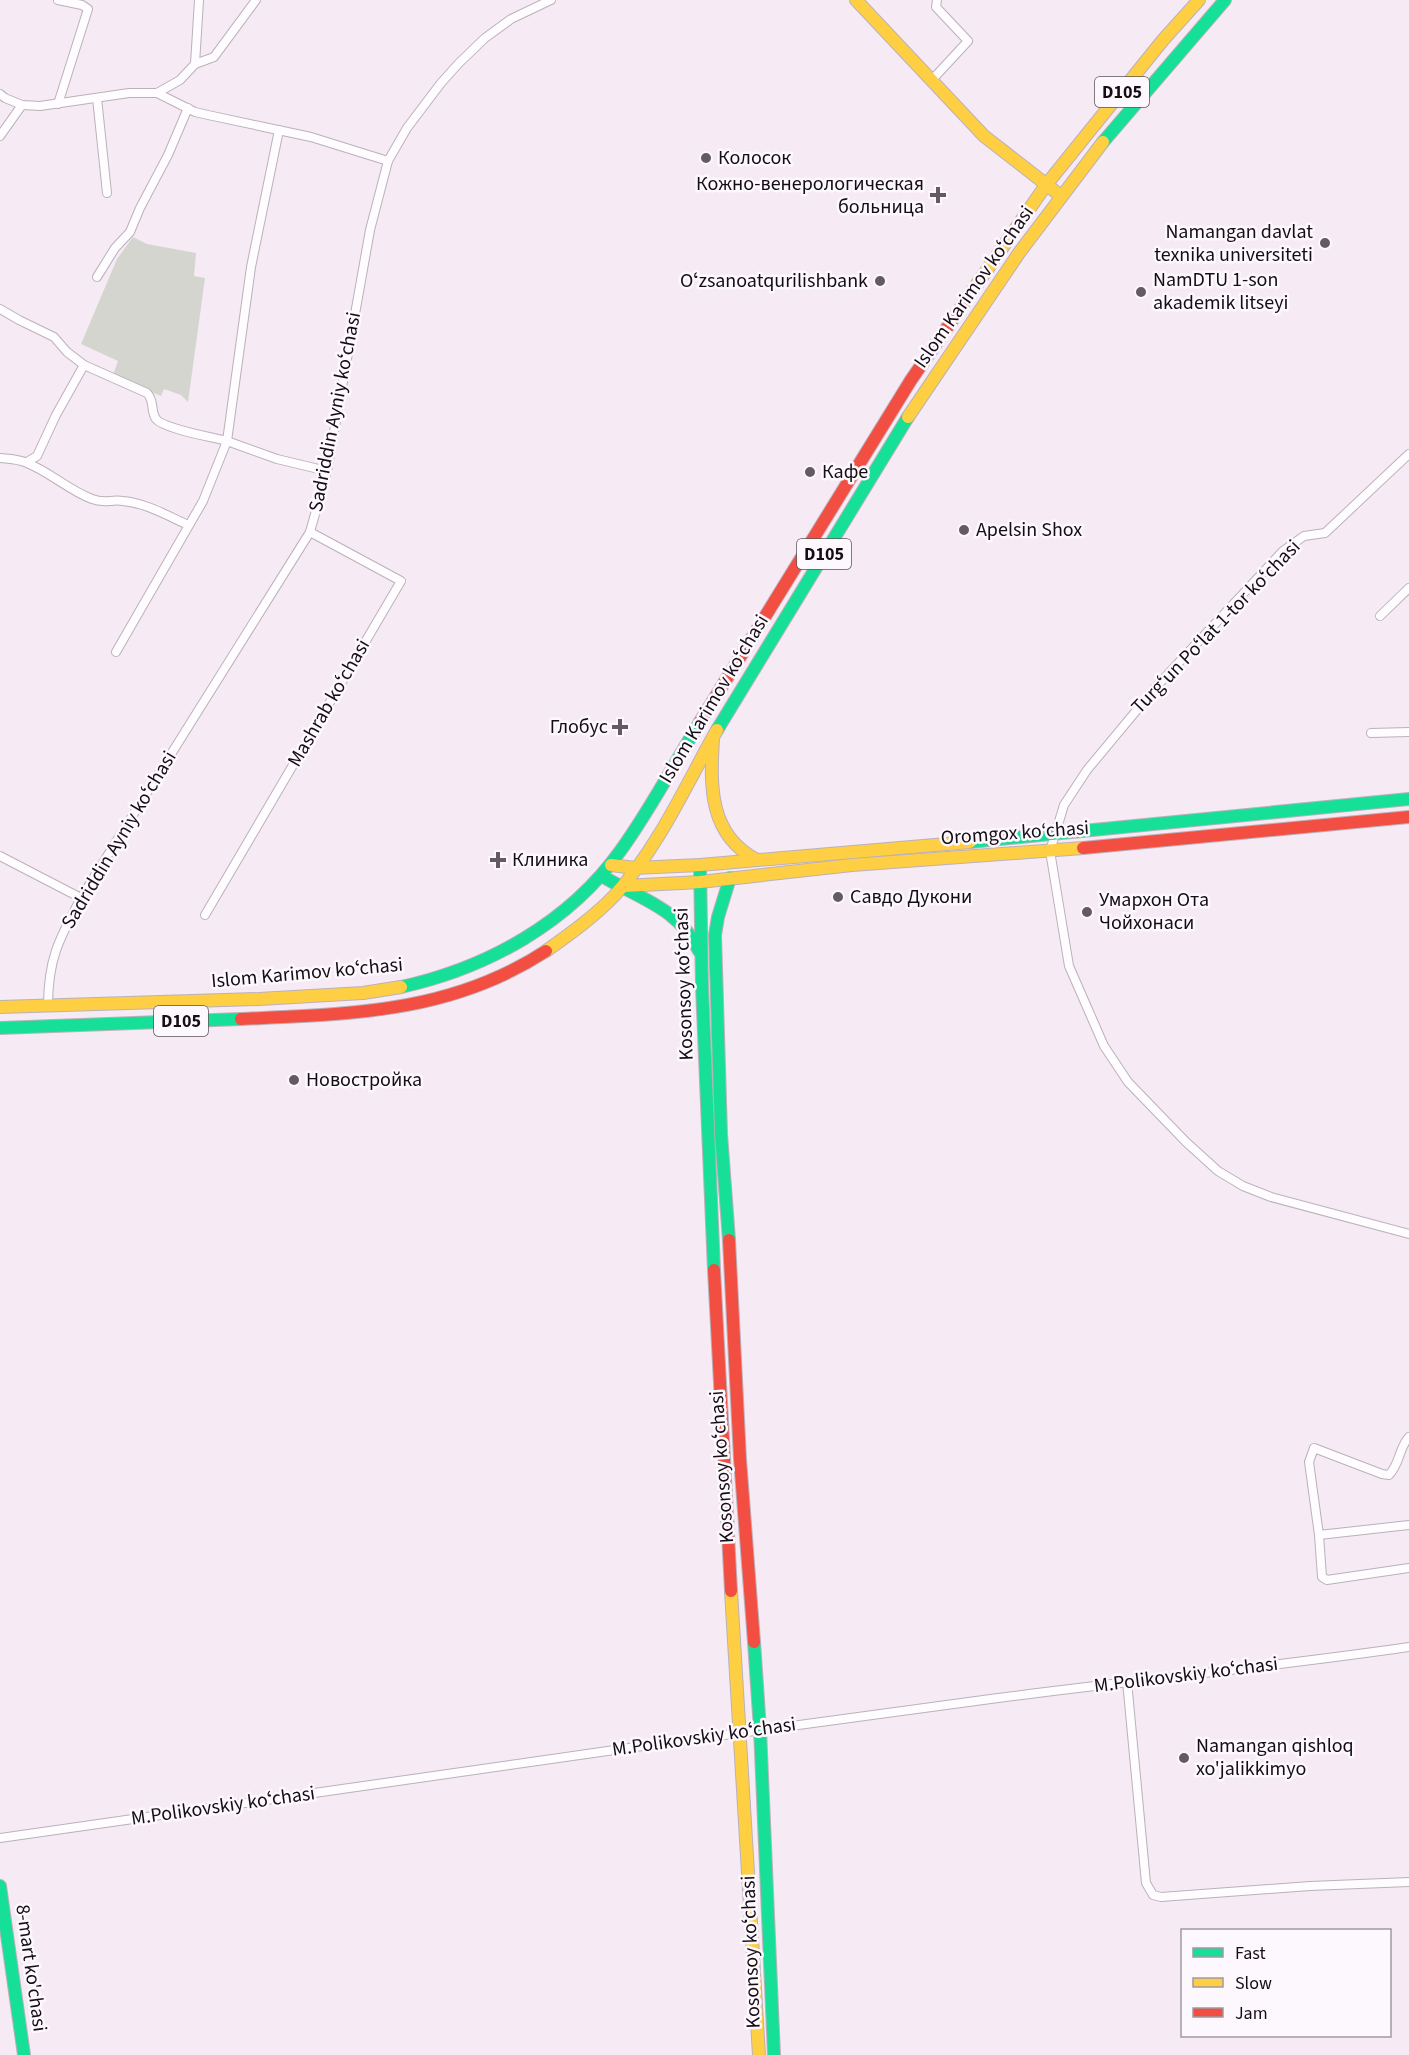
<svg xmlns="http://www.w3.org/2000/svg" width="1409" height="2055" font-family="'Source Sans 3',sans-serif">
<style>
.green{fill:#d4d5ce}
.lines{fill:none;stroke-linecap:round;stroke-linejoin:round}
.street-casing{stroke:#bbb1ba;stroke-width:10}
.fast-casing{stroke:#bbb1ba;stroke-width:14}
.slow-casing{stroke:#bbb1ba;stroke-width:14}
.jam-casing{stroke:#bbb1ba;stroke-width:14}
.street{stroke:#fefcfe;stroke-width:8}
.fast{stroke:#16e098;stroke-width:12}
.slow{stroke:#ffcf43;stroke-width:12}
.jam{stroke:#f24e42;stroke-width:12}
.poi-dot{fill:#645a63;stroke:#fdf8fd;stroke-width:2}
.labels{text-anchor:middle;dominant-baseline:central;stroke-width:5;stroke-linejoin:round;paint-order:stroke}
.shield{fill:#fdf8fd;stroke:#5b545a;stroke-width:1.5}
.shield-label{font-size:18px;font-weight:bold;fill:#150d14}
.poi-label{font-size:20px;fill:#150d14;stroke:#fdf8fd;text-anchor:start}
.street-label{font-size:20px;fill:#150d14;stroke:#fdf8fd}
</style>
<rect width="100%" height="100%" fill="#f6eaf5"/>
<!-- green -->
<polygon class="green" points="133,237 147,244 196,253 194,276 205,278 188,402 181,395 164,389 161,396 113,375 118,361 81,344 117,259"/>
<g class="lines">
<!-- street casing -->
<g class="street-casing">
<g id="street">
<polyline points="58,0 82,5 88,9 58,104"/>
<polyline points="195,64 214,57 256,0"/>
<polyline points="195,64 199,0"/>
<polyline points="931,81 968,41 936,7 937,0"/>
<polyline points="157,93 195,112 208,115 311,137 388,161"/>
<polyline points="0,94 5,98 22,105 40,106 129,93 157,93 180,80 195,64"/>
<polyline points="97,98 107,193"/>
<polyline points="279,130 251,267 227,441 277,459 327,471"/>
<polyline points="0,136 22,105"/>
<polyline points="97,277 115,248 130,232 140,208 168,155 188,108"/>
<path d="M 0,309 L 19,320 L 54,337 L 67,352 L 84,365 L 147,393 C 155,401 150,410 156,419 C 164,429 212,437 227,441 L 203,501 L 116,652"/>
<polyline points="1409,454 1325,533 1304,536 1283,551 1156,687 1087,770 1064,805 1050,851 1069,966 1104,1046 1128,1082 1186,1142 1218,1171 1243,1186 1271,1197 1409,1234"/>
<path d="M 0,458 C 9,459 19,459 27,463 C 50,472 68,490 92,499 C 105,504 111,499 123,501 C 146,503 168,516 188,525"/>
<polyline points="27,462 37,456 56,415 84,365"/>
<polyline points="1380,616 1409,588"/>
<polyline points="1371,733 1409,732"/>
<polyline points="0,856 81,898"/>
<polyline points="205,915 401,581 310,532"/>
<path d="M 48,1006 C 48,959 59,939 81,898 L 310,532 L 327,471 L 370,230 L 388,161 L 407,128 L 441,83 L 459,63 L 485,38 L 511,19 L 551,0"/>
<path d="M 1409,1437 C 1399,1447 1400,1464 1389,1475 L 1382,1474 L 1314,1448 L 1309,1462 L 1319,1535 L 1409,1525"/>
<polyline points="1319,1535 1322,1577 1327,1580 1409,1568"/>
<polyline points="1127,1681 1146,1883 1153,1895 1161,1897 1310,1886 1409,1882"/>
<path d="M 0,1838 C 332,1789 665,1742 998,1698 C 1135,1680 1272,1667 1409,1647"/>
</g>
</g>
<!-- fast casing -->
<g class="fast-casing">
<g id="fast">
<polyline points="1103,142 1225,0"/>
<polyline points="717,730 908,417"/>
<polyline points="970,842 1409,799"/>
<polyline points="700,865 702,986 714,1270"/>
<path d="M 602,876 C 640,899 679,908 699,951"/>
<path d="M 401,987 C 487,968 569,923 621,850 C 650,810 674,764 700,722"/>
<polyline points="0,1028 241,1019"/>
<polyline points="729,1240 721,1134 715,935 718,917 730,878"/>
<polyline points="754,1642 760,1729 774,2055"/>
<polyline points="0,1886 24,2055"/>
</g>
</g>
<!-- slow casing -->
<g class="slow-casing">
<g id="slow">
<polyline points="856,0 984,136 1061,196"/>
<polyline points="966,300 1046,185 1163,40 1199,0"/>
<polyline points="908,417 1019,253 1103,142"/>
<path d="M 713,739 C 710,787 709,835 757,860"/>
<polyline points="611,865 635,868 700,865 970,842"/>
<polyline points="623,886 700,882 852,865 1083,848"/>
<path d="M 546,951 C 570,934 595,916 615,895 C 658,848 686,785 717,730"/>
<polyline points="0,1007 259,999 363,993 401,987"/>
<polyline points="731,1591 759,2055"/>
</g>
</g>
<!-- jam casing -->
<g class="jam-casing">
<g id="jam">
<polyline points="700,722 911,380 966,300"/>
<polyline points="1083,848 1409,817"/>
<path d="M 241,1019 C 351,1014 451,1013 546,951"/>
<polyline points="729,1240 740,1459 754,1642"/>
<polyline points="714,1270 731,1591"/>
</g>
</g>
<!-- street -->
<use href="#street" class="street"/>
<!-- fast -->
<use href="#fast" class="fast"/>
<!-- slow -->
<use href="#slow" class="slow"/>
<!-- jam -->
<use href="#jam" class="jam"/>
</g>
<!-- markers -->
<g class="poi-dot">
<circle cx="706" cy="158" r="6"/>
<path d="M935 186h6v6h6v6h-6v6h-6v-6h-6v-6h6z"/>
<circle cx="1325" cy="243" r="6"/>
<circle cx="880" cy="281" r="6"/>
<circle cx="1141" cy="292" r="6"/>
<circle cx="810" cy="472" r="6"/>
<circle cx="964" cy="530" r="6"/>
<path d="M617 718h6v6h6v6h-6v6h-6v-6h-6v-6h6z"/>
<path d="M495 851h6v6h6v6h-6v6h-6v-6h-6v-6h6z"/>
<circle cx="838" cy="897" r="6"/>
<circle cx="1087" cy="912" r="6"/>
<circle cx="294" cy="1080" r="6"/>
<circle cx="1184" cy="1758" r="6"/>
</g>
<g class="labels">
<!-- shield labels -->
<g class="shield">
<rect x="1095" y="77" width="54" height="30" rx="4.5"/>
<rect x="797" y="539" width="54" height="30" rx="4.5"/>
<rect x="154" y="1006" width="54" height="30" rx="4.5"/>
</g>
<g class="shield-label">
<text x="1122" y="92">D105</text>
<text x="824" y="554">D105</text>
<text x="181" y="1021">D105</text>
</g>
<!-- poi labels -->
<g class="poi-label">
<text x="718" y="158">Колосок</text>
<text x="924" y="184" text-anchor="end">Кожно-венерологическая<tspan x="924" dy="23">больница</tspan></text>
<text x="1313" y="232" text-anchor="end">Namangan davlat<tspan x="1313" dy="23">texnika universiteti</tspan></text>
<text x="1153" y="280">NamDTU 1-son<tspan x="1153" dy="23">akademik litseyi</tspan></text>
<text x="868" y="281" text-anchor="end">Oʻzsanoatqurilishbank</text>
<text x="822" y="472">Кафе</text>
<text x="976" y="530">Apelsin Shox</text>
<text x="608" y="727" text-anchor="end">Глобус</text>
<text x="512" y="860">Клиника</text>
<text x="850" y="897">Савдо Дукони</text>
<text x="1099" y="900">Умархон Ота<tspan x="1099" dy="23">Чойхонаси</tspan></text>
<text x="306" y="1080">Новостройка</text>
<text x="1196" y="1746">Namangan qishloq<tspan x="1196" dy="23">xo'jalikkimyo</tspan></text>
</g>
<!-- street labels -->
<g class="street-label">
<text transform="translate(974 287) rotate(-55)">Islom Karimov koʻchasi</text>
<text transform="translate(335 412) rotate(-79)">Sadriddin Ayniy koʻchasi</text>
<text transform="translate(1216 627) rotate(-46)">Turgʻun Poʻlat 1-tor koʻchasi</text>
<text transform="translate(714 699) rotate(-59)">Islom Karimov koʻchasi</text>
<text transform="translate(329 703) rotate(-60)">Mashrab koʻchasi</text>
<text transform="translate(1015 833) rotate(-4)">Oromgox ko‘chasi</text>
<text transform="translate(119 840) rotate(-59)">Sadriddin Ayniy koʻchasi</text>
<text transform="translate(307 973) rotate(-5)">Islom Karimov koʻchasi</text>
<text transform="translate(684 984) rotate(-92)">Kosonsoy koʻchasi</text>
<text transform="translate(722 1467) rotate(-94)">Kosonsoy koʻchasi</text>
<text transform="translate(1186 1675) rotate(-7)">M.Polikovskiy koʻchasi</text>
<text transform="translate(704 1737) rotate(-8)">M.Polikovskiy koʻchasi</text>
<text transform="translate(223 1806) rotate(-8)">M.Polikovskiy koʻchasi</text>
<text transform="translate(751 1952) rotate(-92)">Kosonsoy koʻchasi</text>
<text transform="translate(31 1968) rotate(82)">8-mart ko'chasi</text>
</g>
</g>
<!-- legend -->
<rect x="1181" y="1929" width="210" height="108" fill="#fdf8fd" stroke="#a09aa0" stroke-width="1.5"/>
<rect x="1193" y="1948" width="30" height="9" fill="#16e098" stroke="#a09aa0" stroke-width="1.5"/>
<text x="1235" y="1959" font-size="18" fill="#150d14">Fast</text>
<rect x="1193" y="1978" width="30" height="9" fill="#ffcf43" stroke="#a09aa0" stroke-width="1.5"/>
<text x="1235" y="1989" font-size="18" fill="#150d14">Slow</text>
<rect x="1193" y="2008" width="30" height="9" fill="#f24e42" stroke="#a09aa0" stroke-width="1.5"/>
<text x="1235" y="2019" font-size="18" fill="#150d14">Jam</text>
</svg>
